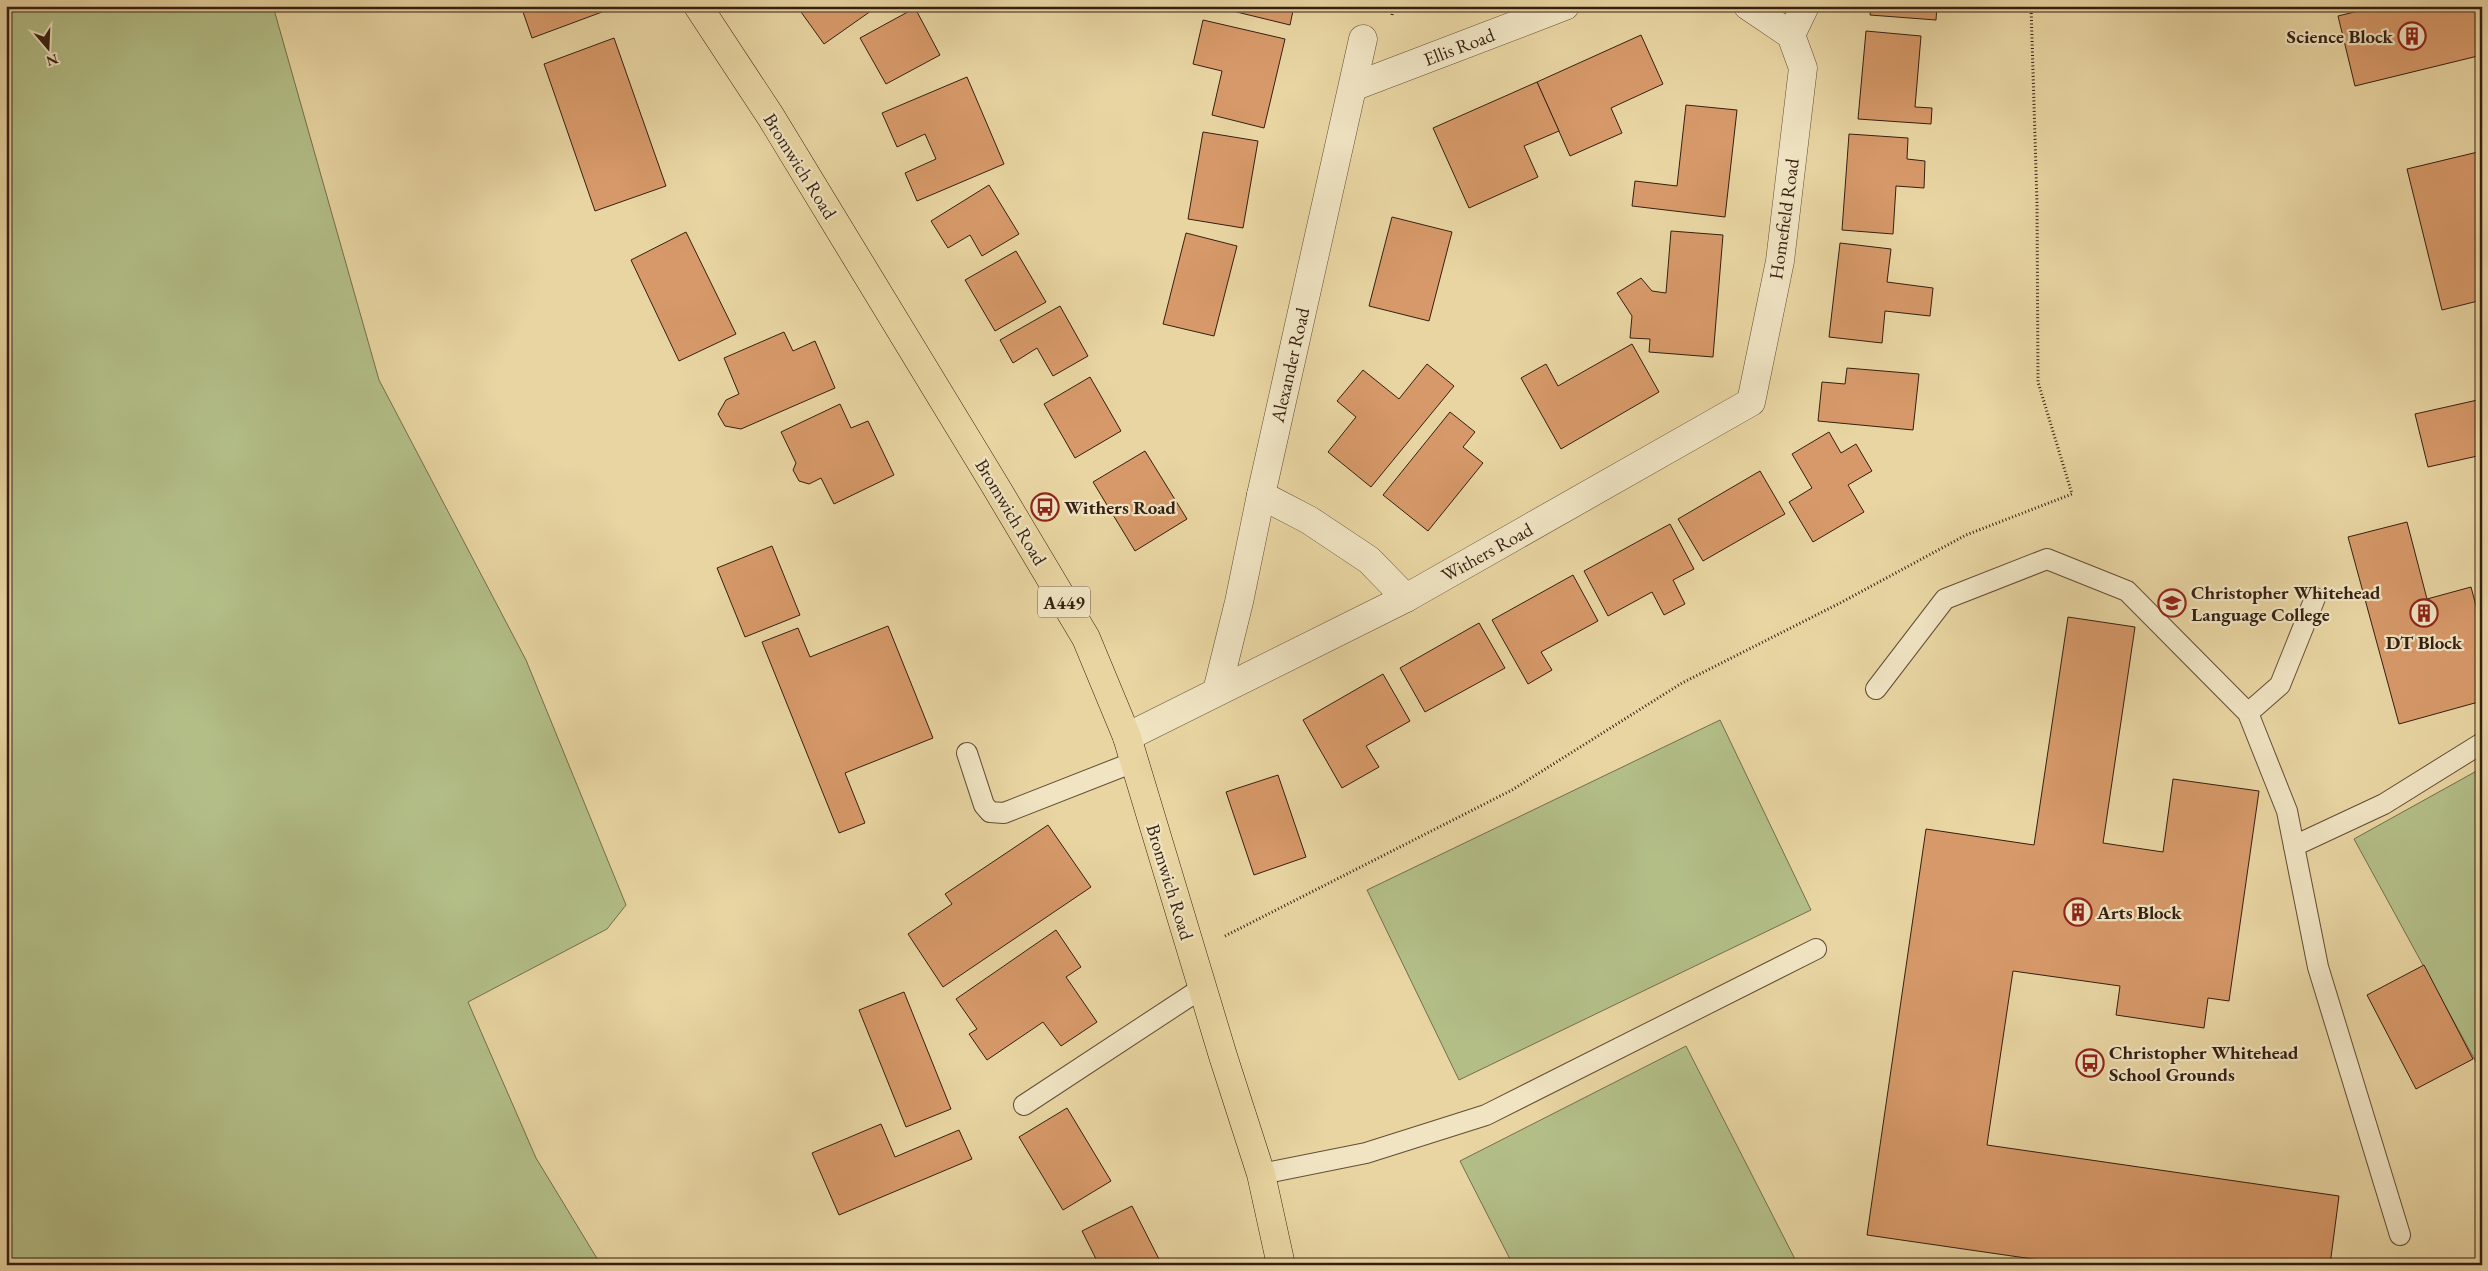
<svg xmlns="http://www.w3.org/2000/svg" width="2488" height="1271" font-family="'EB Garamond',serif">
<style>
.green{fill:#b3be87;stroke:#746e4c}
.building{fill:#d79969;stroke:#351f11}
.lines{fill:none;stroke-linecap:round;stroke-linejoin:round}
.lane-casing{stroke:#624c35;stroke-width:22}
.street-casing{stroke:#624c35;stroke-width:29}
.primary-casing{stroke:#351f11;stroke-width:29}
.path{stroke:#351f11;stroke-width:3;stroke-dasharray:1 2.5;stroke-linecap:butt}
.lane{stroke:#f0e4c3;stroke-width:20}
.street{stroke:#f0e4c3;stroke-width:28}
.primary{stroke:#e8d5a2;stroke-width:28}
.labels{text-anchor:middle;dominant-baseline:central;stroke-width:4.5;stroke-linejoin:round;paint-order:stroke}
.shield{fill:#f0e4c3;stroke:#6d5a46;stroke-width:1}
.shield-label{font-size:18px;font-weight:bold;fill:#351f11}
.poi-label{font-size:19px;font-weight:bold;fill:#351f11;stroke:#f0e4c3;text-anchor:start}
.street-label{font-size:19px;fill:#351f11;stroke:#f0e4c3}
</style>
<rect width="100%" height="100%" fill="#e8d5a2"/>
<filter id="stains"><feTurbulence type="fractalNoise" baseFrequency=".004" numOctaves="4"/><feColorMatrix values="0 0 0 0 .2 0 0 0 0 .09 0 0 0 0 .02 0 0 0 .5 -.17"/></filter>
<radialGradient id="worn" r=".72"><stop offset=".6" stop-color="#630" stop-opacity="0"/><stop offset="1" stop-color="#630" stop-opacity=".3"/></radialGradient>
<!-- green -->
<g class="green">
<polygon points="6,6 273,6 379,380 526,660 626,905 607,929 468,1002 536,1158 601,1265 6,1265"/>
<polygon points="1720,720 1811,910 1459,1080 1367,890"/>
<polygon points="2482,768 2482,1073 2354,839"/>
<polygon points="1686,1046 1798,1265 1513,1265 1460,1161"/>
</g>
<!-- building -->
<g class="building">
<polygon points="521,6 600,6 602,12 532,38"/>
<polygon points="809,6 878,6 824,44 801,12"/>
<polygon points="1212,6 1294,6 1290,25"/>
<polygon points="1871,6 1937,6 1936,20 1870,15"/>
<polygon points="2379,6 2482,6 2482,55 2355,86 2338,16"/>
<polygon points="915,8 940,55 886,84 860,38"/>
<polygon points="1203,20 1285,39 1264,128 1212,115 1222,71 1193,64"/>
<polygon points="1866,31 1921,36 1915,107 1932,108 1931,124 1858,119"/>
<polygon points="1641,35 1663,84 1611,108 1622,133 1570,156 1537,82"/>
<polygon points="614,38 666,186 595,211 544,64"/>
<polygon points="967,77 1004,164 917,201 905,173 936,159 925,134 897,147 882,113"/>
<polygon points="1537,82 1559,131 1524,146 1538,177 1469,208 1433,128"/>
<polygon points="1686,105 1737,110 1725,217 1632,206 1635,181 1677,186"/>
<polygon points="1203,132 1258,141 1243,228 1188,219"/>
<polygon points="1849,134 1908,138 1907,159 1925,161 1924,188 1896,186 1893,234 1842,230"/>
<polygon points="2482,151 2482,300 2442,310 2407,169"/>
<polygon points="989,185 1019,234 982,256 970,235 948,248 931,221"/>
<polygon points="1392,217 1452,232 1429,321 1369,306"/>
<polygon points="1671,231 1723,235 1713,357 1649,352 1650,339 1630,338 1632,316 1617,293 1641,278 1652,291 1666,293"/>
<polygon points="686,232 736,334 679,361 631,260"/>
<polygon points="1186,233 1237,246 1214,336 1163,324"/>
<polygon points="1840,243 1891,249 1887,282 1933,288 1930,316 1885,311 1882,343 1829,337"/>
<polygon points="1016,251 1046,302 995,331 965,280"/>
<polygon points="1060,306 1088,356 1053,376 1037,348 1013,363 1000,340"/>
<polygon points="784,332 793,351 815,341 835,388 741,429 725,426 718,414 726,400 739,394 724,358"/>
<polygon points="1632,344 1659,392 1561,449 1521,378 1546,364 1558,386"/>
<polygon points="1427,364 1454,386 1371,487 1328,452 1356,417 1337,401 1363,370 1399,399"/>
<polygon points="1847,368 1919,374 1913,430 1818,421 1822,382 1845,384"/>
<polygon points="1090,377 1121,431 1075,458 1044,404"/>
<polygon points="2482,399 2482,455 2428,467 2415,414"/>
<polygon points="840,404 851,428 868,421 894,475 834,504 821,478 809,484 799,481 793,470 796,463 781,432"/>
<polygon points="1450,412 1475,432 1463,447 1483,463 1428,531 1383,495"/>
<polygon points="1829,432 1841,453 1856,444 1872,471 1848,485 1864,512 1813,542 1789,502 1812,488 1792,454"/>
<polygon points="1145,451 1187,519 1135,551 1093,482"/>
<polygon points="1760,471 1785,514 1703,561 1678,519"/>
<polygon points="2407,522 2427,599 2471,587 2482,628 2482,701 2399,724 2348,537"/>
<polygon points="1670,524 1694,569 1673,580 1685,604 1664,615 1652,592 1608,616 1584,571"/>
<polygon points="772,546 800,615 745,637 717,568"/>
<polygon points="1573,575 1598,621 1541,652 1552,670 1528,684 1492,620"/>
<polygon points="2068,617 2135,627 2103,843 2163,852 2173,779 2259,791 2229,1001 2208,998 2204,1028 2116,1015 2120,986 2013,971 1987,1145 2339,1196 2330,1265 2074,1265 1867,1235 1926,829 2034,845"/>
<polygon points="1479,623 1505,668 1425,712 1400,668"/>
<polygon points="888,626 933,738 845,773 865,823 839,833 762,642 798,628 810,657"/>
<polygon points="1383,674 1410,721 1366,746 1379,767 1342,788 1303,720"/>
<polygon points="1278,775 1306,857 1254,875 1226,792"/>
<polygon points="1048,825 1091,887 943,987 908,934 952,904 945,894"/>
<polygon points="1056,930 1081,967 1066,977 1097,1022 1061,1046 1043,1022 987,1060 969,1034 977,1029 956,999"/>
<polygon points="2424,965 2473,1059 2416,1089 2367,995"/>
<polygon points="904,992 951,1109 906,1127 859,1010"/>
<polygon points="1067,1108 1111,1181 1063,1210 1019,1137"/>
<polygon points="881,1124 895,1157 959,1130 972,1159 839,1215 812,1153"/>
<polygon points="1132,1206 1162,1265 1099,1265 1082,1231"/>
</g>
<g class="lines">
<!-- lane casing -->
<g class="lane-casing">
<g id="lane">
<polyline points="1876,689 1945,599 2047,559 2127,591 2248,713 2287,811 2318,967 2400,1235"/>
<polyline points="2248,713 2280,685 2315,598"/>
<polyline points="967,753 984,805 990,812 1004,813 1134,762"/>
<polyline points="2294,846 2384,804 2482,743"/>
<polyline points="1024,1105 1202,988"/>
<polyline points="1261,1174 1366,1153 1486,1115 1816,949"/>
</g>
</g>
<!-- street casing -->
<g class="street-casing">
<g id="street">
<polyline points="1748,6 1791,35"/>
<polyline points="1791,35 1805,6"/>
<polyline points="1353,87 1565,6"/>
<polyline points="1261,495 1309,520 1369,560 1406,598"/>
<polyline points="1217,691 1239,602 1261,495 1363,39"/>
<polyline points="1127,737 1406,598 1751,402 1780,261 1803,68 1791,35"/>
</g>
</g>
<!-- primary casing -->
<g class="primary-casing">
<polyline id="primary" points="698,6 771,117 993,482 1086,638 1127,737 1223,1056 1261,1174 1281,1265"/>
</g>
<!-- path -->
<g class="path">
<polyline points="1392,15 1394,6"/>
<polyline points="1225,936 1512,790 1682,683 1842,602 1966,535 2072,494 2038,382 2037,203 2031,6"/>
</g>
<!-- lane -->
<use href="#lane" class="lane"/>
<!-- street -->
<use href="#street" class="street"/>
<!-- primary -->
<use href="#primary" class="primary"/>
</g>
<!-- icons -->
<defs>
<g id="building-ring" transform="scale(1.4375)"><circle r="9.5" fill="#f0e4c3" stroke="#8f2418" stroke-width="1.5"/><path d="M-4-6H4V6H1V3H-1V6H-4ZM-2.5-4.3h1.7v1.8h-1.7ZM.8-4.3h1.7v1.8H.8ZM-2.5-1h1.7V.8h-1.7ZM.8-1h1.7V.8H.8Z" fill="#8f2418"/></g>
<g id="bus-ring" transform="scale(1.4375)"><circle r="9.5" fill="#f0e4c3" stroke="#8f2418" stroke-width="1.5"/><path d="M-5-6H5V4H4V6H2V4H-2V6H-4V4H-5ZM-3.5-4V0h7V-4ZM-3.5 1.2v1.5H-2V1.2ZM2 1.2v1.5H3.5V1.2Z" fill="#8f2418"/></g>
<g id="school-ring" transform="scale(1.4375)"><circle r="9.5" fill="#f0e4c3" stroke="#8f2418" stroke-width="1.5"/><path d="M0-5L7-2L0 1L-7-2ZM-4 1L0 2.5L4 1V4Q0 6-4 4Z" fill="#8f2418"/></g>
</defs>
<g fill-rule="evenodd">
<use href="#building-ring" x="2412" y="36"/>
<use href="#bus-ring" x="1045" y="507"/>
<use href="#school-ring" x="2172" y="603"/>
<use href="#building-ring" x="2424" y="613"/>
<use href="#building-ring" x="2078" y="912"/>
<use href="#bus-ring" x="2090" y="1063"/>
</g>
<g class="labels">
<!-- shield labels -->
<rect class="shield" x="1038" y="586.5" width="52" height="31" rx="4"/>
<g class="shield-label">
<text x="1064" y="602">A449</text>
</g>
<!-- poi labels -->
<g class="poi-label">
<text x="2393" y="36" text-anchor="end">Science Block</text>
<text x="1064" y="507">Withers Road</text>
<text x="2191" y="592">Christopher Whitehead<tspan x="2191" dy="22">Language College</tspan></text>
<text x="2424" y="642" text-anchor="middle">DT Block</text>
<text x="2097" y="912">Arts Block</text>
<text x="2109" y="1052">Christopher Whitehead<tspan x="2109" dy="22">School Grounds</tspan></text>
</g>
<!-- street labels -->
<g class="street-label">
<text transform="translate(1459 47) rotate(-21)">Ellis Road</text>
<text transform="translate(800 166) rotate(58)">Bromwich Road</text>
<text transform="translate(1784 219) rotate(-82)">Homefield Road</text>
<text transform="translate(1290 365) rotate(-77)">Alexander Road</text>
<text transform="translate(1011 512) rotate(59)">Bromwich Road</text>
<text transform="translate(1487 552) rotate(-29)">Withers Road</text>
<text transform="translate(1170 882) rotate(73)">Bromwich Road</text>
</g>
</g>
<!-- margin -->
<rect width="2488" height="1271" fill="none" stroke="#e8d5a2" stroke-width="25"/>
<rect x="8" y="8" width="2473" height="1256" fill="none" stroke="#351f11" stroke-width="2.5"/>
<rect x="12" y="12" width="2463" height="1246" fill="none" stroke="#351f11"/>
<!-- north arrow -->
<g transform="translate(48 48) rotate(161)" stroke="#f0e4c3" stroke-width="4" paint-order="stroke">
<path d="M0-4L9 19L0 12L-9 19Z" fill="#351f11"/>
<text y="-8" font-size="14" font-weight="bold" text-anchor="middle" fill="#351f11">N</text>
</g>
<rect width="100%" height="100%" filter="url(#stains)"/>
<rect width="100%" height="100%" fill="url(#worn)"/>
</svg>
